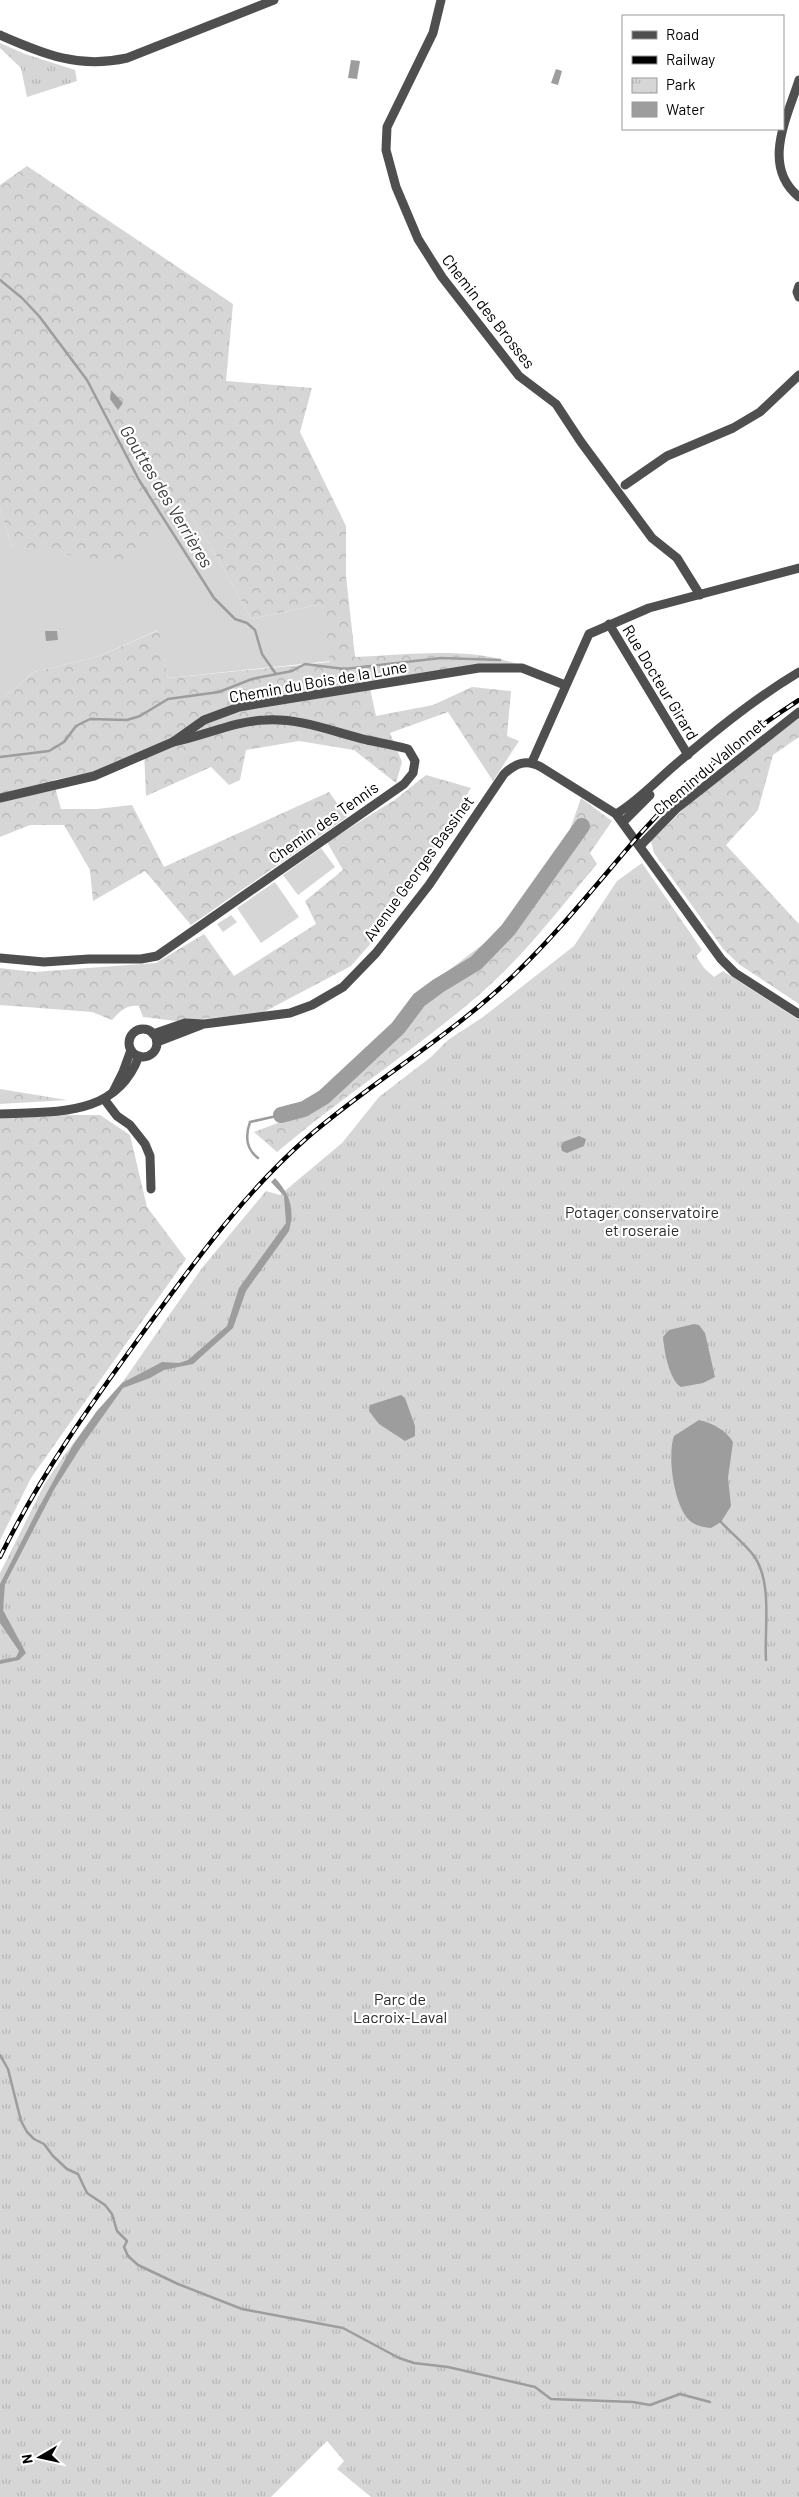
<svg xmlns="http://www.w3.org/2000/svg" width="799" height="2497" font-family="Barlow,sans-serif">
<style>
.green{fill:#d6d6d6}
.forest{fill:url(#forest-crowns)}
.park{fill:url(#park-tufts)}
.water{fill:#9d9d9d}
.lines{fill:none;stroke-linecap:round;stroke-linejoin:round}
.stream{stroke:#9d9d9d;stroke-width:2.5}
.river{stroke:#9d9d9d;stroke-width:16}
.minor{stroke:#4f4f4f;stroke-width:9}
.rail-casing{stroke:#000;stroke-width:4.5}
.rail{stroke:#fff;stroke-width:2.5;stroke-dasharray:8;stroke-linecap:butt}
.labels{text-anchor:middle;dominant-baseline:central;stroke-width:4.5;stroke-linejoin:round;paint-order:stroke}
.street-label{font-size:16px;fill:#000;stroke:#fff}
.park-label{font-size:16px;fill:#2d2d2d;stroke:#fff}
.water-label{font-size:18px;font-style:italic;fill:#3e3e3e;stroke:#fff}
</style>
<defs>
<pattern id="forest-crowns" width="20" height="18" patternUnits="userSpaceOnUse" patternTransform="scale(1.25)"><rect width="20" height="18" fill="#d6d6d6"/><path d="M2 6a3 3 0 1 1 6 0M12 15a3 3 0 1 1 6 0" fill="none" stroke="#b6b6b6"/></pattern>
<pattern id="park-tufts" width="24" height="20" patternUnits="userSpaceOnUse" patternTransform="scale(1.25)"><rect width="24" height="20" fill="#d6d6d6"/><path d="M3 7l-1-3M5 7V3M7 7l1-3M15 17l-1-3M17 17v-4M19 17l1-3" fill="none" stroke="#b6b6b6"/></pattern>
</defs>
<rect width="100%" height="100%" fill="#fff"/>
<!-- green -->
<g class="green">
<polygon points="186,507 220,562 251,619 322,604 331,661 168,678 158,630 100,656 34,672 3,698 0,698 0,510 13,549"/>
<polygon points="321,848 335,867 298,895 283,875"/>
<polygon points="275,882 299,917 261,943 237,908"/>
<polygon points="231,915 237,922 223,932 217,924"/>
</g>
<!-- forest -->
<g class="forest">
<path d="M 27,166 L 233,304 L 226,381 L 312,388 L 300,432 L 346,526 L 346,576 L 355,657 C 407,655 467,646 517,664 L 369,684 L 376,716 L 433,705 L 472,687 L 511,691 L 507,736 L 519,741 L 493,781 L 448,712 L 390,733 L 402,762 L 396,783 L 354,750 L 299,741 L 246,750 L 240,780 L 229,785 L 211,767 L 146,796 L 144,751 L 94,772 L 53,780 L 61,809 L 97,809 L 132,805 L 164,867 L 329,792 L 347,817 L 191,925 L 145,871 L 93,901 L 90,870 L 64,825 L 30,825 L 0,837 L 0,698 L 3,698 L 34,672 L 100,656 L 159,630 L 168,678 L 330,662 L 322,604 L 251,619 L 220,562 L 186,507 L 130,562 L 13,549 L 0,510 L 0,185 Z"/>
<polygon points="799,717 799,737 773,755 758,810 726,845 799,924 799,1004 740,965 724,950 654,853 651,841 692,801"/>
<path d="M 426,775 L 471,788 L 387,925 L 351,966 L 260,1014 L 176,1021 L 143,1017 L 139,1006 C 127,1004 120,1011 112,1020 L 92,1012 L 0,1005 L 0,968 L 34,972 L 156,963 L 204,934 L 234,976 L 316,924 L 305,901 L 343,870 L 327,842 L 396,799 Z"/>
<path d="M 581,798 L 612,821 L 590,853 L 597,864 C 560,908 524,956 480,994 C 415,1050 343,1096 277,1152 L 254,1132 L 320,1107 L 405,1026 L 436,980 L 508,925 L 565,844 Z"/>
<polygon points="0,1089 67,1100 0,1104"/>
<polygon points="67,1115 100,1115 130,1135 147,1207 186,1259 31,1478 0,1540 0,1119"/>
</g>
<!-- park -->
<g class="park">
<polygon points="0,43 25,54 75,70 77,81 27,97 21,68 0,48"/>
<polygon points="642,863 702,950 696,956 704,968 714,977 723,971 799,1020 799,2497 371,2497 337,2469 344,2461 327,2441 271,2497 0,2497 0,1573 44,1485 63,1457 97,1411 122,1383 202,1268 266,1191 280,1195 342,1143 379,1097 431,1057 448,1040 483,1017 574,946 617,881"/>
</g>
<!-- water -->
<g class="water">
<polygon points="351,60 360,61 357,79 348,78"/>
<polygon points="556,69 562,71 558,85 551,83"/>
<polygon points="111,390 123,403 118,410 110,399"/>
<polygon points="45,631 57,631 58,640 46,641"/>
<polygon points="579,1136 586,1139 584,1146 567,1153 562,1151 561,1147 563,1142"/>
<path d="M 275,1178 C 290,1194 295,1209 289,1231 L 246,1291 L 233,1328 L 193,1364 L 164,1370 L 150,1378 L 123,1388 L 81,1447 L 55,1488 L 5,1584 L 3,1610 L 26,1653 L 19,1660 L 0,1664 L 0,1660 L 16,1657 L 19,1651 L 0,1623 L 0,1584 L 38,1509 L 73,1445 L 97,1411 L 122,1383 L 162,1362 L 179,1363 L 188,1360 L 227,1326 L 239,1288 L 286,1223 L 284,1196 L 271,1182 Z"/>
<path d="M 694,1324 L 699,1325 L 705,1333 L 715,1377 L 703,1383 L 681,1387 C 669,1380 664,1350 663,1337 L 669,1330 Z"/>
<polygon points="401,1395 405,1398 415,1426 415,1436 405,1441 379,1424 369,1411 370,1405"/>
<path d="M 699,1420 C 712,1423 726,1430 733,1442 L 728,1478 L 731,1506 L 721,1522 L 711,1528 C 703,1527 695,1526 689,1520 C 674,1505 667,1456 674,1436 Z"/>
</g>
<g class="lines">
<!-- stream -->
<g class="stream">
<polyline points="0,280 22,298 39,316 87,380 139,480 214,598 235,619 247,623 255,630 262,654 276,674"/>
<polyline points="0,757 49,751 64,742 76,726 90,719 127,720 140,716 168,699 219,692 252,679 292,671 305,664 344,669 441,658 500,660"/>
<path d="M 258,1158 C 246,1149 245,1136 250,1122 L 281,1115"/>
<path d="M 721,1522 C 731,1533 745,1544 754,1556 C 773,1583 764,1629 766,1660"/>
<polyline points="0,2055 8,2069 21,2121 27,2132 34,2139 44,2144 53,2156 67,2169 78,2174 87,2193 105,2205 112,2214 117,2231 127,2241 124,2247 128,2256 138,2265 178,2284 242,2309 343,2328 399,2358 414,2363 448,2367 535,2387 551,2399 633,2402 650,2405 680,2394 710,2402"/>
</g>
<!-- river -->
<polyline class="river" points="281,1115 304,1109 324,1097 398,1028 419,1000 438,986 476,963 508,930 582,826"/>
<!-- minor -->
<g class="minor">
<polyline points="441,0 433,33 387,127 386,150 396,187 418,239 442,277 519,376 556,404 581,442 652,538 677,558 700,595"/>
<path d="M 0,35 C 44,54 78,69 127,58 L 274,0"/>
<path d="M 799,80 C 787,118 761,166 799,197"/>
<polyline points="799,286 797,292 799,297"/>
<polyline points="625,485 667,456 733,428 760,412 799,375"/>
<polyline points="609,624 688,755"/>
<polyline points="532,762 589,634 649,608 799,568"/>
<polyline points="0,798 94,776 173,742 204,720 239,707 479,668 522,668 565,685"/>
<path d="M 616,814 C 638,801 656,781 675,765 C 715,731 754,699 799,672"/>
<polyline points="623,822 650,795"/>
<polyline points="640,846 676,809 799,712"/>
<path d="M 0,958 L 44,962 L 89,959 L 141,959 L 157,956 L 404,784 L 413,773 L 415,761 L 408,749 C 394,745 381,743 367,740 C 334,732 300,718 266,720 C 233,721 205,736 173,742"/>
<circle cx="143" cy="1043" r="14"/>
<path d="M 153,1034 L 185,1023 L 204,1024 L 290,1013 L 312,1005 L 343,987 L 376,953 L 429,885 L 504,774 C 516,763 526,759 541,767 L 616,814 L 721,959 L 735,973 L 799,1014"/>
<polyline points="157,1042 201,1025"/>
<polyline points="113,1092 123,1072 131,1050"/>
<polyline points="104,1099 117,1116 130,1125 145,1144 150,1156 151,1189"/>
<path d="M 0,1114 C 55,1111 116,1118 139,1056"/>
</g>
<!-- rail casing -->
<g class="rail-casing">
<path id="rail" d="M 0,1557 C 42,1472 91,1404 147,1327 C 196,1260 245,1192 308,1137 C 374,1080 451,1036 514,975 C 560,931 599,881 640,834 C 687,781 740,738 799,700"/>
</g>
<!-- rail -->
<use href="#rail" class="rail"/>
</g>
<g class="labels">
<!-- street labels -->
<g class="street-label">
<text transform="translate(489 311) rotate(52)">Chemin des Brosses</text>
<text transform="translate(318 681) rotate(-10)">Chemin du Bois de la Lune</text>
<text transform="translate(661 682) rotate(59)">Rue Docteur Girard</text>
<text transform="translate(709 766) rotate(-40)">Chemin du Vallonnet</text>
<text transform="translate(323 822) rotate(-35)">Chemin des Tennis</text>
<text transform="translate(418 868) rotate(-54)">Avenue Georges Bassinet</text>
</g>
<!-- park labels -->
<g class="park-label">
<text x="642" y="1211">Potager conservatoire<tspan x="642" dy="18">et roseraie</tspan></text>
<text x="400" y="1998">Parc de<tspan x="400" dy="18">Lacroix-Laval</tspan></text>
</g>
<!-- water labels -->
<g class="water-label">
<text transform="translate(167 496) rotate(59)">Gouttes des Verrières</text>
</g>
</g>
<!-- legend -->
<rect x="622" y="15" width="162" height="115" fill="#ffffff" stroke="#999999"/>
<rect x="632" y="31" width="25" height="8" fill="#4f4f4f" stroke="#999999"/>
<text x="666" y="40" font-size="15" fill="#000000">Road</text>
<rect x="632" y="56" width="25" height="8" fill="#000000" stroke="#999999"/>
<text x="666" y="65" font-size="15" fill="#000000">Railway</text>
<rect x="632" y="78" width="25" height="15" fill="url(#park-tufts)" stroke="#999999"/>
<text x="666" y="90" font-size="15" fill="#000000">Park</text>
<rect x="632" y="102" width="25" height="15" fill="#9d9d9d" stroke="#999999"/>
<text x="666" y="115" font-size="15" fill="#000000">Water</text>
<!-- north arrow -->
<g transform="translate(40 2457) rotate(261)" stroke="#ffffff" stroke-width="4" paint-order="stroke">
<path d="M0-4L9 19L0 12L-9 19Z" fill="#000000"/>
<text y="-8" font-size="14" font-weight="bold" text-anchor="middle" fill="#000000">N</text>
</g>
</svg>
